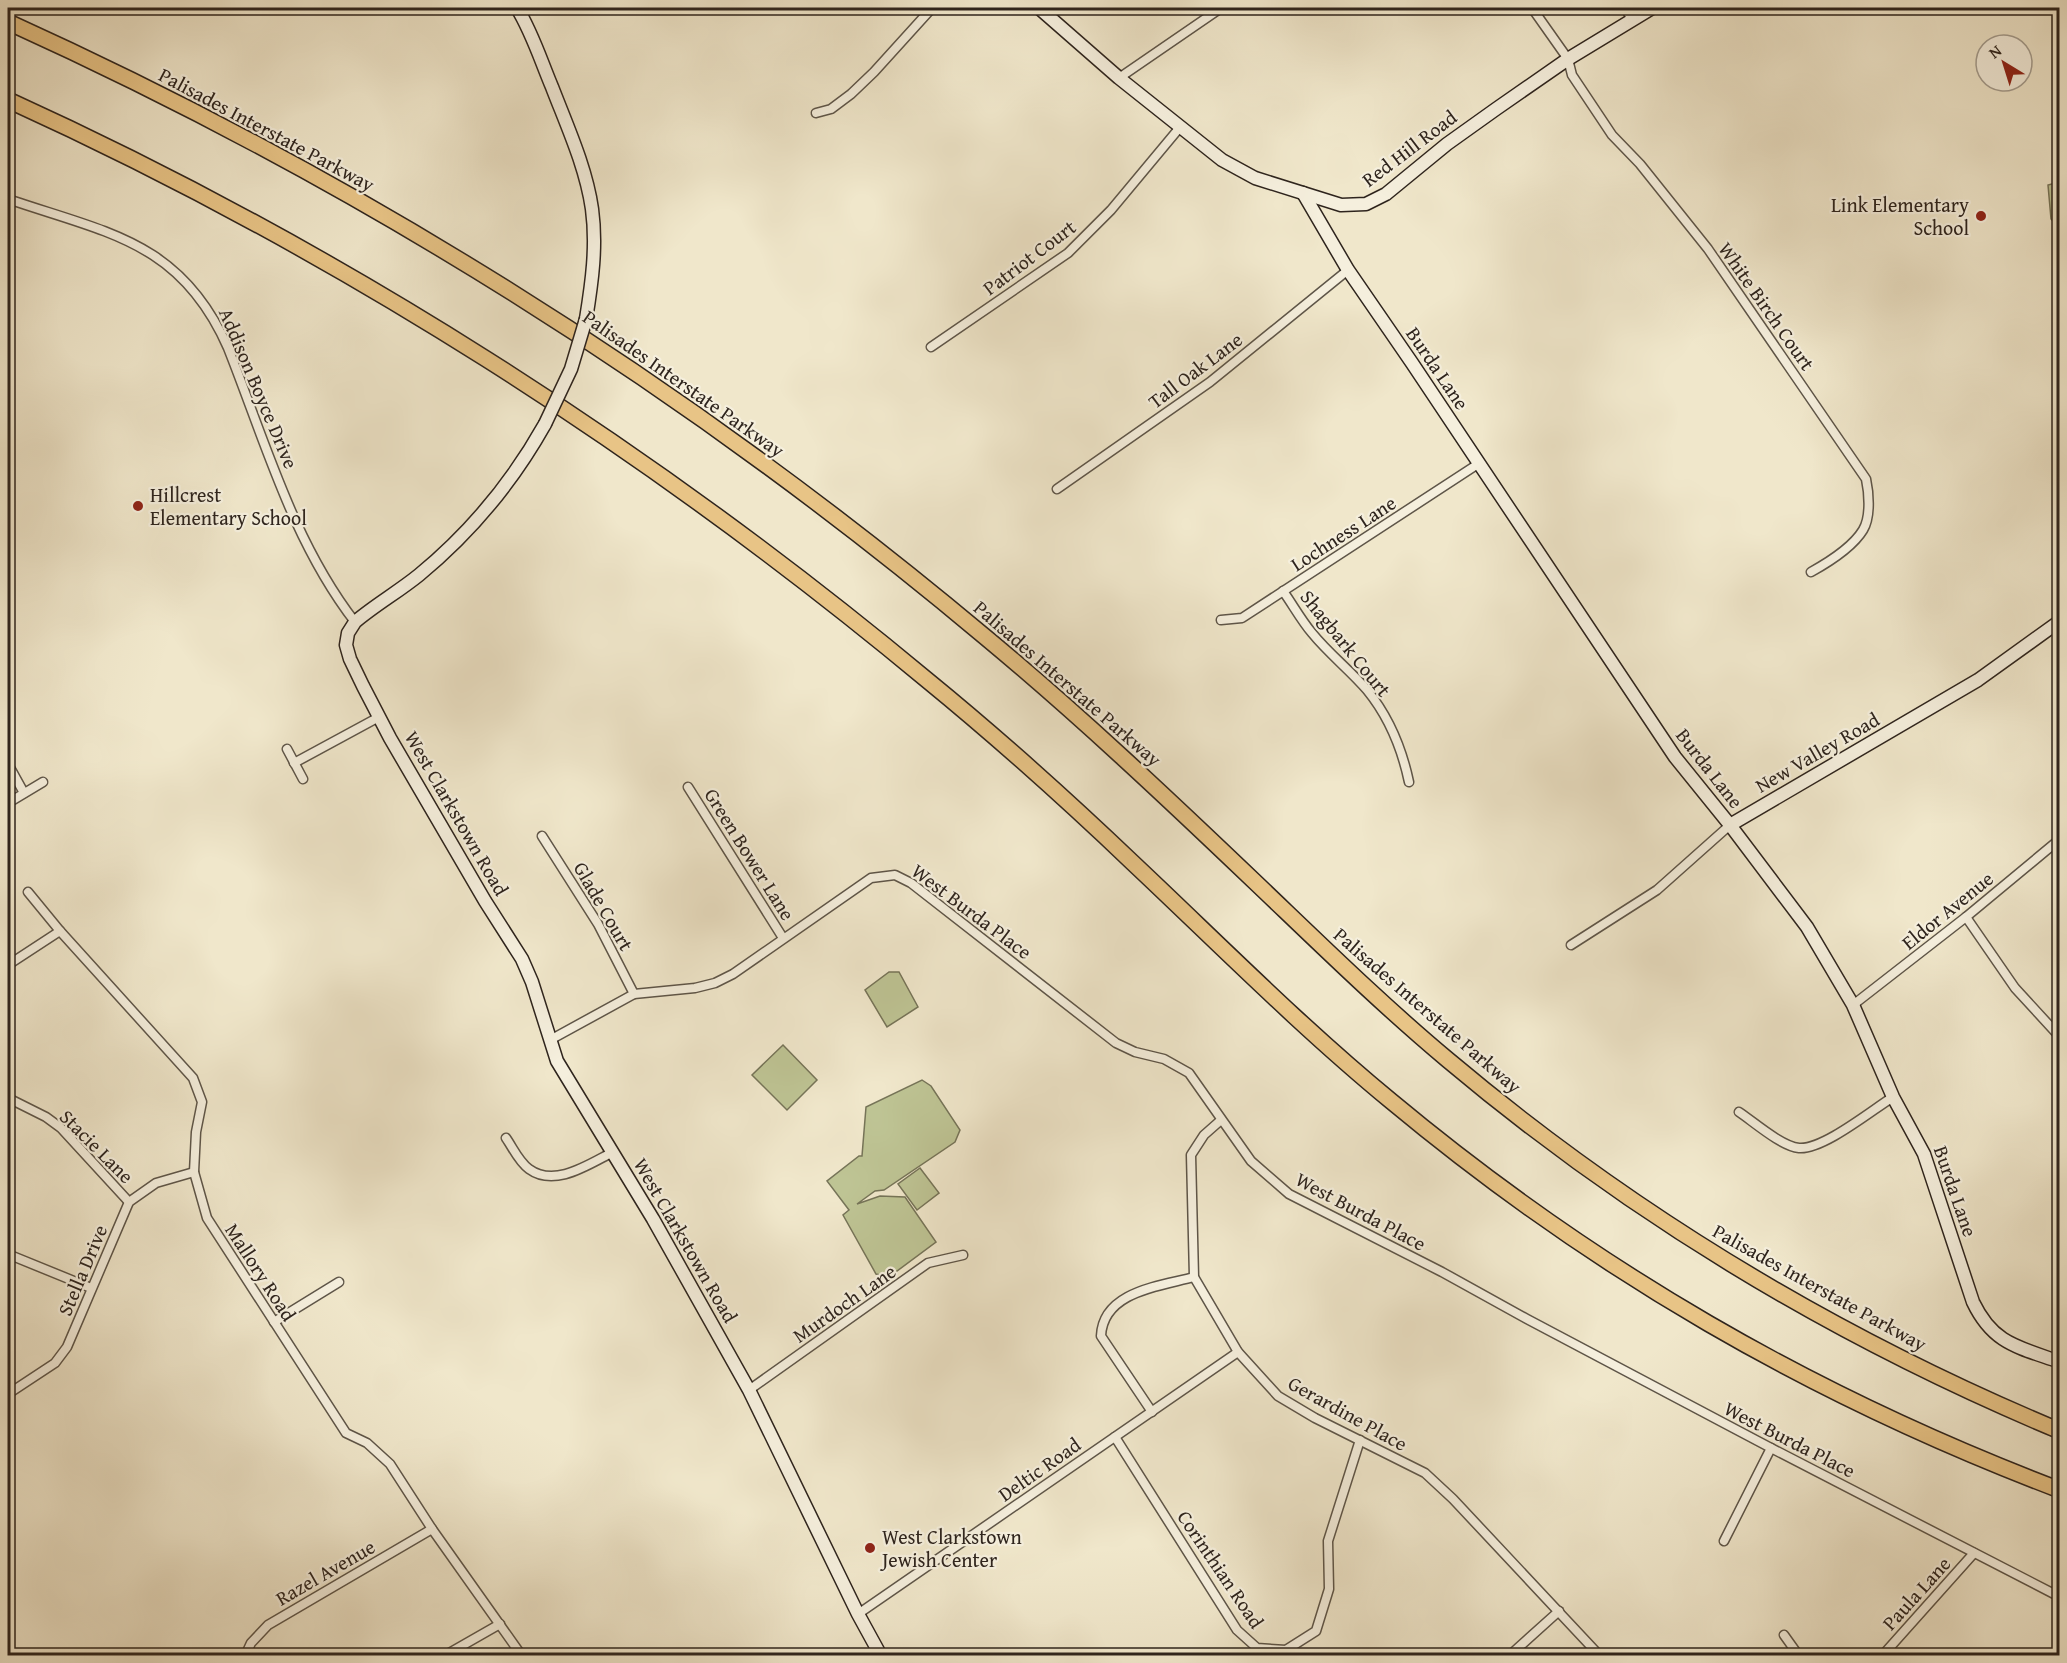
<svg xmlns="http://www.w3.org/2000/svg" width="2067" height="1663" font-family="'Gentium Book Plus',serif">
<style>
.park{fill:#bec494;stroke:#767458;stroke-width:1.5}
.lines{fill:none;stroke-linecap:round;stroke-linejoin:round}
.street-casing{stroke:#5e5548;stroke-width:11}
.secondary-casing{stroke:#2e241d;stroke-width:15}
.highway-casing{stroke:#2e241d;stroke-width:18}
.street{stroke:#f5efdd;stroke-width:8}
.secondary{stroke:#f5efdd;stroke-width:12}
.highway{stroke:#e8c486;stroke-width:15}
.secondary-bridge-casing{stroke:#2e241d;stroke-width:15;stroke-linecap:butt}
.secondary-bridge{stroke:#f5efdd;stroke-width:12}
.poi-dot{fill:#8f2418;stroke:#f5efdd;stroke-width:2}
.labels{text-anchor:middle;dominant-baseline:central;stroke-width:4.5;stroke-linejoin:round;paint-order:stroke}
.street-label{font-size:20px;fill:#2e241d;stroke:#f5efdd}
.poi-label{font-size:20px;fill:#2e241d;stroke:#f5efdd;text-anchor:start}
</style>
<rect width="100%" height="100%" fill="#f0e7cb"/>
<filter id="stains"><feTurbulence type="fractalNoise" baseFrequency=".00333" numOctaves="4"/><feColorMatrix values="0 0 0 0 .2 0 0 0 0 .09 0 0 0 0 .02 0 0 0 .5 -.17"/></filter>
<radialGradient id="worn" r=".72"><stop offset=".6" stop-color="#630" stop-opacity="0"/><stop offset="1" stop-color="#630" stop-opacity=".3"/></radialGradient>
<!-- park -->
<g class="park">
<polygon points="2059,182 2060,182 2059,228 2051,219 2048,185"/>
<polygon points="889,972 899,972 918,1007 887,1027 865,990"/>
<polygon points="783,1045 817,1080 787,1110 752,1075"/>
<polygon points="922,1080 931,1086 960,1130 955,1142 884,1190 875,1191 857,1204 880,1196 905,1197 936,1242 889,1277 876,1274 843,1215 849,1210 827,1181 859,1156 862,1156 866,1107"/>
<polygon points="920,1168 939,1193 917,1210 898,1184"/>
</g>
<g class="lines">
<!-- street casing -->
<g class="street-casing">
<g id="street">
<path d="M 1532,8 L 1568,59 L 1572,75 L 1612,135 L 1640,164 L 1708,249 L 1866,479 C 1869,493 1871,517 1863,530 C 1852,548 1829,562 1811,572"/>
<polyline points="1625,8 1633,21"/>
<polyline points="1119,78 1221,8"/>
<polyline points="816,113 831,109 851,94 874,72 932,8"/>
<path d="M 8,199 C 107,233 181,241 228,348 C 265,441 293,542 355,622"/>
<polyline points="931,347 1068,253 1111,210 1181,126"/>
<polyline points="1057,489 1210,382 1348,270"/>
<path d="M 1283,591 C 1293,605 1301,620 1312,633 C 1329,654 1350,670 1367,690 C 1389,717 1402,749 1409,782"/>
<polyline points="1221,620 1242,618 1478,464"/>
<polyline points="287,749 303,779"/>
<polyline points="294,763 379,717"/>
<polyline points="8,764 24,793"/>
<polyline points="688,787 783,938"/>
<polyline points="8,803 43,782"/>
<polyline points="542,836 598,924 634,994"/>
<polyline points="28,892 60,931 193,1078 202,1102 196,1132 194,1172 207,1218 346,1433 367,1443 390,1464 432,1529 522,1656"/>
<polyline points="1966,917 2015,988 2060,1037"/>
<polyline points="1571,945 1657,890 1730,825"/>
<polyline points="8,965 60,931"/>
<polyline points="1853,1005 1966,917 2060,839"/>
<polyline points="550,1040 634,994 695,988 715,983 733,974 871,878 895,875 911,883 1116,1043 1135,1052 1164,1059 1189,1073 1251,1161 1289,1194 1442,1272 1527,1319 1771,1448 2060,1597"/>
<polyline points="8,1098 46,1117 61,1128 129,1202"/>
<path d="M 1739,1112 C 1754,1122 1781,1146 1799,1148 C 1823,1150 1872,1110 1893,1097"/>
<polyline points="1221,1120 1204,1135 1191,1155 1194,1277 1238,1352 1278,1396 1315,1418 1425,1473 1453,1499 1600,1656"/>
<path d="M 506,1138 C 513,1148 519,1162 529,1169 C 555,1188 589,1164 613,1152"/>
<polyline points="10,1255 91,1288"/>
<polyline points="274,1322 339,1282"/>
<polyline points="749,1390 928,1263 963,1255"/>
<polyline points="8,1394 55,1363 67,1347 129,1202 156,1183 194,1172"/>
<path d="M 1152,1412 L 1101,1336 C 1103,1291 1161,1286 1194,1277"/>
<polyline points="1115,1437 1237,1630 1257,1648 1286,1650 1316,1631 1329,1589 1328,1541 1360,1440"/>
<polyline points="1724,1541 1771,1448"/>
<polyline points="858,1614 1238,1352"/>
<polyline points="1784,1635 1799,1656"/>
<polyline points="245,1656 251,1643 268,1625 432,1529"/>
<polyline points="444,1656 500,1624"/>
<polyline points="1509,1656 1559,1611"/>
<polyline points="1882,1656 1974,1553"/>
</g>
</g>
<!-- secondary casing -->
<g class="secondary-casing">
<g id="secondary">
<path d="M 517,8 C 532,32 541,61 552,87 C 567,126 586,167 592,209 C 597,246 592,282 586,319"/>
<polyline points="1039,8 1119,78 1222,160 1255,178 1341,205 1366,204 1386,194 1447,144 1496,109 1568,59 1652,8"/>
<path d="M 1303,193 L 1348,270 L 1412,363 L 1675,757 L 1730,825 L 1807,927 L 1853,1005 L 1893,1097 L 1924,1154 L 1973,1302 C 1993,1344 2018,1347 2060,1362"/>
<path d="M 545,424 C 513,481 470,533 419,575 C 398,592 375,605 355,622 L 348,633 L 346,645 L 350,659 L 363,686 L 390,738 L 485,901 L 522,959 L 532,982 L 557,1061 L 653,1219 L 749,1390 L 858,1614 L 881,1656"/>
<polyline points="1730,825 1978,680 2060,621"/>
</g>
</g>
<!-- highway casing -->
<g class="highway-casing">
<g id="highway">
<path d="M 8,22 C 359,181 688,388 984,636 C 1078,714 1166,797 1254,881 C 1318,942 1381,1004 1448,1060 C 1631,1214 1839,1339 2060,1431"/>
<path d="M 8,100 C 338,250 648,448 927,680 C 998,738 1067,800 1133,863 C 1218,943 1301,1027 1391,1101 C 1594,1270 1812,1396 2060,1490"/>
</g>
</g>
<!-- street -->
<use href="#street" class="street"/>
<!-- secondary -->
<use href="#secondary" class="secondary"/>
<!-- highway -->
<use href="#highway" class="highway"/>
<!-- secondary-bridge casing -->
<g class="secondary-bridge-casing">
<polyline id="secondary-bridge" points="545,424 571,369 586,319"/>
</g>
<!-- secondary-bridge -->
<use href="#secondary-bridge" class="secondary-bridge"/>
</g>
<!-- markers -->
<g class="poi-dot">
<circle cx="1981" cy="216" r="6"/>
<circle cx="138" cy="506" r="6"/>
<circle cx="870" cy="1548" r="6"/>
</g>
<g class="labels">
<!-- street labels -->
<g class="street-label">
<text transform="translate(267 129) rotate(28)">Palisades Interstate Parkway</text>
<text transform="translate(1409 148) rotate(-37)">Red Hill Road</text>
<text transform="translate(1029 257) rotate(-37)">Patriot Court</text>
<text transform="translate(1767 306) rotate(55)">White Birch Court</text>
<text transform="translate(1438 368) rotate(56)">Burda Lane</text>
<text transform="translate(1195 370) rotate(-37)">Tall Oak Lane</text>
<text transform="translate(684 383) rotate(35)">Palisades Interstate Parkway</text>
<text transform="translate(259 388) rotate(67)">Addison Boyce Drive</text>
<text transform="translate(1343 533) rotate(-33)">Lochness Lane</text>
<text transform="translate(1346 643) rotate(51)">Shagbark Court</text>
<text transform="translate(1068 683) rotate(41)">Palisades Interstate Parkway</text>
<text transform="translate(1817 752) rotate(-30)">New Valley Road</text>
<text transform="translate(1710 768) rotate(52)">Burda Lane</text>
<text transform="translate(457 813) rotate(60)">West Clarkstown Road</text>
<text transform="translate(750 854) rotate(58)">Green Bower Lane</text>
<text transform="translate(604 906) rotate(60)">Glade Court</text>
<text transform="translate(1947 910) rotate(-39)">Eldor Avenue</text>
<text transform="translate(972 911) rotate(37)">West Burda Place</text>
<text transform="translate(1428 1010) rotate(41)">Palisades Interstate Parkway</text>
<text transform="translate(97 1146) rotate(45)">Stacie Lane</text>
<text transform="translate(1956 1191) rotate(71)">Burda Lane</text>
<text transform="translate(1361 1211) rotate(28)">West Burda Place</text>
<text transform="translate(686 1240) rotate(60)">West Clarkstown Road</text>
<text transform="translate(82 1270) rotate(-67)">Stella Drive</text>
<text transform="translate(261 1272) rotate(57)">Mallory Road</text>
<text transform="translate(1820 1287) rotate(29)">Palisades Interstate Parkway</text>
<text transform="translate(844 1303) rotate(-35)">Murdoch Lane</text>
<text transform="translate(1348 1413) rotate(29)">Gerardine Place</text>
<text transform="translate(1790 1439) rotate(27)">West Burda Place</text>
<text transform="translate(1039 1469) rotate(-35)">Deltic Road</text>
<text transform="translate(1221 1569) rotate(56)">Corinthian Road</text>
<text transform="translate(325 1572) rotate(-30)">Razel Avenue</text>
<text transform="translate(1916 1593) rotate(-48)">Paula Lane</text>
</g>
<!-- poi labels -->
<g class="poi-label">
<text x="1969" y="204" text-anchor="end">Link Elementary<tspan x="1969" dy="23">School</tspan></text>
<text x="150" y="494">Hillcrest<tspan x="150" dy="23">Elementary School</tspan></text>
<text x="882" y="1536">West Clarkstown<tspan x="882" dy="23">Jewish Center</tspan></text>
</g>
</g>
<!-- margin -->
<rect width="2067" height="1663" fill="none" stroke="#f0e7cb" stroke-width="30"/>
<rect x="9" y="9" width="2049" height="1645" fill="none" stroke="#2e241d" stroke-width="3"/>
<rect x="15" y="15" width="2037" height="1633" fill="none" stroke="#2e241d" stroke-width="1.5"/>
<!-- north arrow -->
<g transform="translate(2004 63) rotate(322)"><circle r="28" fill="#f5efdd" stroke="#a59e90" stroke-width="1.5"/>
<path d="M0-4.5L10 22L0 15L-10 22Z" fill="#8f2418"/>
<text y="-9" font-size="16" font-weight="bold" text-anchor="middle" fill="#2e241d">N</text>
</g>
<rect width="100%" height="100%" filter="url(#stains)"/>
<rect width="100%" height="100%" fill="url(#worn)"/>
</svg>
